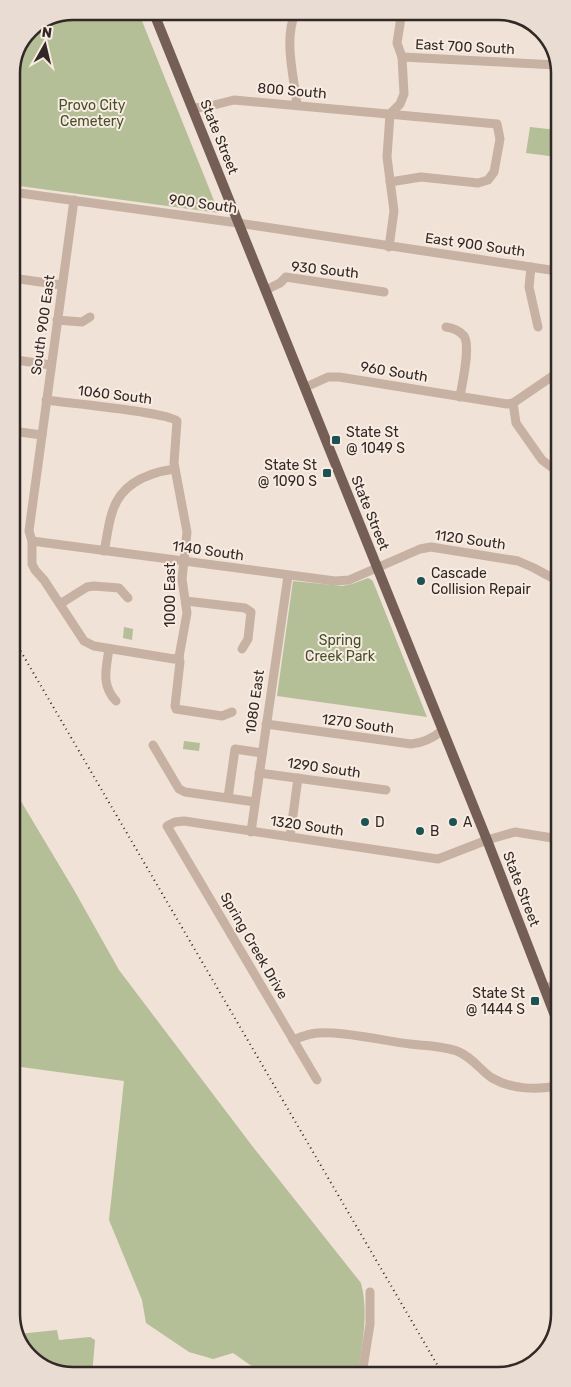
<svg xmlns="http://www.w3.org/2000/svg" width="571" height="1387" font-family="Rubik,sans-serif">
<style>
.green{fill:#b4be97}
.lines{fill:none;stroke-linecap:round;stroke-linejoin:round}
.minor{stroke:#c7b1a3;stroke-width:9}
.major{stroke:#745e56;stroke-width:10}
.rail{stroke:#322825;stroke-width:2;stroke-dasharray:1 4;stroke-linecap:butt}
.poi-dot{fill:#1c5252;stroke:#f8ece2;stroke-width:2}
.labels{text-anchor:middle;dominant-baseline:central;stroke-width:4;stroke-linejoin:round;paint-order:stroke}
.street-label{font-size:14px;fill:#322825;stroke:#f8ece2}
.park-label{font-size:14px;fill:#455029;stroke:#f8ece2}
.poi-label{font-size:14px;fill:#322825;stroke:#f8ece2;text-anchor:start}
.rim{fill:none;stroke:#322825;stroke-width:2.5}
</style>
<rect width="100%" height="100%" fill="#f0e2d6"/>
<!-- green -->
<g class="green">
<polygon points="73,11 138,11 219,213 12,185 11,69 30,29"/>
<polygon points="530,127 557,130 557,157 526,153"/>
<polygon points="368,578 372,580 374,584 427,717 277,696 293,581 342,586 352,584"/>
<polygon points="124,627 133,629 132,640 123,638"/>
<polygon points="184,741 200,743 199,751 183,749"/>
<path d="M 13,788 L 74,890 L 119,970 L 253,1147 L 361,1283 C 369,1314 362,1343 358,1374 L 256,1374 L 256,1369 L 233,1353 L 213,1359 L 189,1352 L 146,1323 L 142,1300 L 109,1220 L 124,1081 L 14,1066 Z"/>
<polygon points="14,1314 19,1334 57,1330 59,1340 90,1337 95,1340 92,1375 69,1376 35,1363 14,1334"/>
</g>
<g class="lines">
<!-- minor -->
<g class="minor">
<path d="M 296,11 C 283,39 294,76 297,105"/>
<polyline points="402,57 557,65"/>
<polyline points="193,108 206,107 234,100 497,124 500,139 494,172 488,180 478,183 421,177 390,182"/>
<polyline points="12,192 238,223 557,271"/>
<polyline points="74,200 29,531 32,541 32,564 35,570 44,580 84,641 94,646 174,659 179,657"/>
<polyline points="389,247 394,211 387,157 390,114 400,104 404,94 402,57 397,43 402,11"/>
<polyline points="531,267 529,287 538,327"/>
<polyline points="12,278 62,285"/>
<polyline points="266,290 280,283 286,277 384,292"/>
<polyline points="57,320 82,322 90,317"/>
<path d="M 446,327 C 453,328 459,330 464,336 C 471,347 462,383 460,397"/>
<polyline points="16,360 51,365"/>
<polyline points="306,387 328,377 339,377 507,404 513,403 519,399 557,373"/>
<path d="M 46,400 C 66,403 167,412 177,421 L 174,463 L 187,532 L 182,579 L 187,613 L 179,657 L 180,662 L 175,706 L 176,709 L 222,716 L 232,712"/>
<polyline points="513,403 516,423 542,460 558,472"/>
<polyline points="12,431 42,435"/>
<polyline points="32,541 335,581 349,580 420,549 431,547 518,561 534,568 558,581"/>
<path d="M 104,551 C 107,538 108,525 112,513 C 120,484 147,473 174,469"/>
<polyline points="186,601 245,608 251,612 248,639 242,649"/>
<polyline points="60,604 87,587 94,586 119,588 128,598"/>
<path d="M 109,649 C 106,669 101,685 116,701"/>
<path d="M 266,724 L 411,744 C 424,743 433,738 443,730"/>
<polyline points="153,745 179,789 185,792 255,802"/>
<polyline points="259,773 386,790"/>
<polyline points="228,798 235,749 262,753"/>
<polyline points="251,832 288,576"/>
<polyline points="290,837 298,778"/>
<polyline points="544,988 559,984"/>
<path d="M 293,1040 C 299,1038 305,1035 311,1034 C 335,1029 384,1041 410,1044 C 425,1046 445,1046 459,1052 C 473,1058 480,1070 492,1078 C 511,1089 538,1091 559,1085"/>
<polyline points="317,1080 167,826 175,822 184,821 438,859 487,840 515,832 559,839"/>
<polyline points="362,1374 370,1324 370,1292"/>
</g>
<!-- major -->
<polyline class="major" points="153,11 487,840 559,1026"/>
<!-- rail -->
<polyline class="rail" points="13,638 442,1373"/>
</g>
<!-- markers -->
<g class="poi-dot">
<rect x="331" y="435" width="10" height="10" rx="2.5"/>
<rect x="322" y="468" width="10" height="10" rx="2.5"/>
<circle cx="421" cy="581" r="5"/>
<circle cx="365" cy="822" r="5"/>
<circle cx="453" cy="822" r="5"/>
<circle cx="420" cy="831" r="5"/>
<rect x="530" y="996" width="10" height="10" rx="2.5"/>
</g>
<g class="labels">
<!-- street labels -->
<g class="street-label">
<text transform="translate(465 47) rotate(3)">East 700 South</text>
<text transform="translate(292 91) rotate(5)">800 South</text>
<text transform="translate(219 137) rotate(68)">State Street</text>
<text transform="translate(203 204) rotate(8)">900 South</text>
<text transform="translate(475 245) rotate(8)">East 900 South</text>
<text transform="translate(325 270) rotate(6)">930 South</text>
<text transform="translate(43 325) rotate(-82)">South 900 East</text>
<text transform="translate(394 372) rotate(9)">960 South</text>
<text transform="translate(115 395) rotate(7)">1060 South</text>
<text transform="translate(370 513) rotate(68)">State Street</text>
<text transform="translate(470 540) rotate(8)">1120 South</text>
<text transform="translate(208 551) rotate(8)">1140 South</text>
<text transform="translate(170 595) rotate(-90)">1000 East</text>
<text transform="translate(255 702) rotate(-82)">1080 East</text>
<text transform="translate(358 724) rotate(8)">1270 South</text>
<text transform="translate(324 768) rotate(8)">1290 South</text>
<text transform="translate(307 826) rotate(8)">1320 South</text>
<text transform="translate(521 889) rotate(69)">State Street</text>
<text transform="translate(254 946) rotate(60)">Spring Creek Drive</text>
</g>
<!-- park labels -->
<g class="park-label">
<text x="92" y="105">Provo City<tspan x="92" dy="16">Cemetery</tspan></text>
<text x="340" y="640">Spring<tspan x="340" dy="16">Creek Park</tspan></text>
</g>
<!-- poi labels -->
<g class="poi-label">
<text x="346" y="432">State St<tspan x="346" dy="16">@ 1049 S</tspan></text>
<text x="317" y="465" text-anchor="end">State St<tspan x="317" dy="16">@ 1090 S</tspan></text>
<text x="431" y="573">Cascade<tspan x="431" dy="16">Collision Repair</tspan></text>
<text x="375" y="822">D</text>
<text x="463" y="822">A</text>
<text x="430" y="831">B</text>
<text x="525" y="993" text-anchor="end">State St<tspan x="525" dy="16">@ 1444 S</tspan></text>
</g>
</g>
<!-- crop -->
<path d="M0 0H571V1387H0ZM73 20H498A53 53 0 0 1 551 73V1314A53 53 0 0 1 498 1367H73A53 53 0 0 1 20 1314V73A53 53 0 0 1 73 20Z" fill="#e8dcd3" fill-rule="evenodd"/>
<path class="rim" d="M73 20H498A53 53 0 0 1 551 73V1314A53 53 0 0 1 498 1367H73A53 53 0 0 1 20 1314V73A53 53 0 0 1 73 20Z"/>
<!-- north arrow -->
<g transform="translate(45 45) rotate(8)" stroke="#f8ece2" stroke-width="4" paint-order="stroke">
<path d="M0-4L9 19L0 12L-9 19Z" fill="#322825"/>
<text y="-8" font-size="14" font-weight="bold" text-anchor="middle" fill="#322825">N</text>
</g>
</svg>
